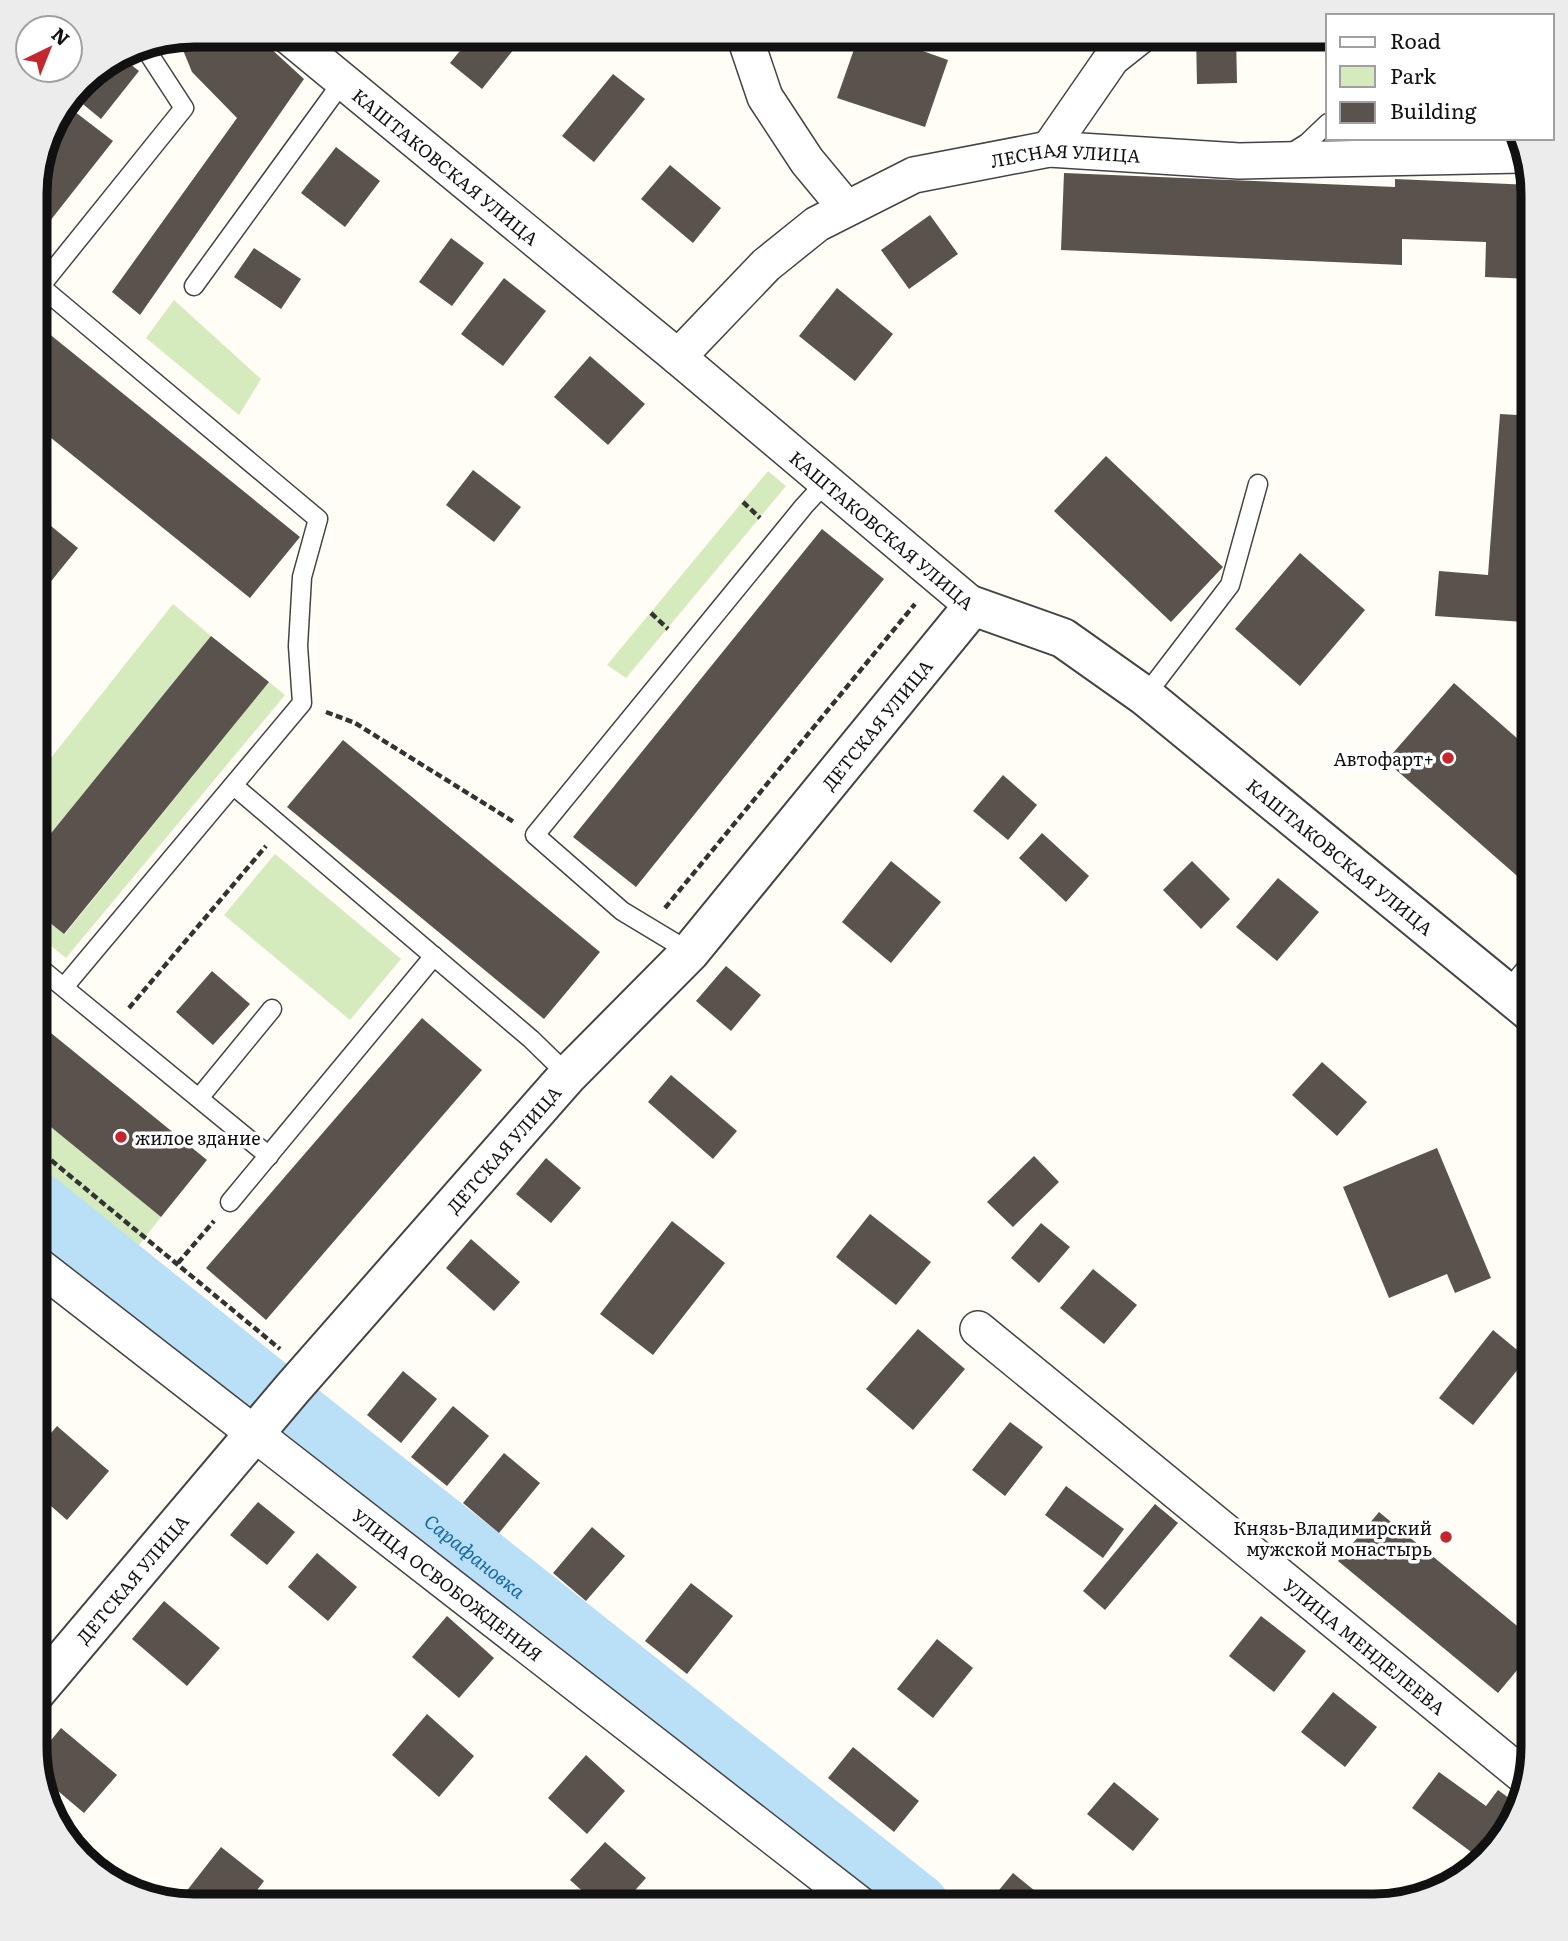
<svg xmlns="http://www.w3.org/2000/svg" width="1568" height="1941" font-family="Literata,serif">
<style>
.green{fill:#d5ebbd}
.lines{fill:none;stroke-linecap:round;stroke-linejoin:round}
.river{stroke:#b9e0f7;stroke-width:65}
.building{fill:#5a524d}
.service-casing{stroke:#444;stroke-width:21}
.minor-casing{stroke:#444;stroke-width:38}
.tertiary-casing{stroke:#444;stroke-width:42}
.path{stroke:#333;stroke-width:4.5;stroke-dasharray:7 3.5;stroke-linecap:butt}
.service{stroke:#fff;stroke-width:18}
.minor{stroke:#fff;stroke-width:35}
.tertiary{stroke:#fff;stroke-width:38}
.poi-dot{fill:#c4262e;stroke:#fff;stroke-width:2.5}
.labels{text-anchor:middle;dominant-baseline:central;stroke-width:7;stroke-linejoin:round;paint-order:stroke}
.street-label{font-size:18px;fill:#111;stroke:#fff}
.poi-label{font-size:18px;fill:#111;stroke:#fff;text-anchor:end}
.water-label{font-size:19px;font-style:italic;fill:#1768a6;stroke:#fff}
.rim{fill:none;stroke:#111;stroke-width:9}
</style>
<rect width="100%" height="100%" fill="#fffdf5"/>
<!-- green -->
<g class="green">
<polygon points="174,300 261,379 239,415 146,338"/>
<polygon points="768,471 786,486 626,678 607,665"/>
<polygon points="173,604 211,636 35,853 35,778"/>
<polygon points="269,682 285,695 66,958 35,933 35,911 65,934"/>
<polygon points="275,854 401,959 350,1020 224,915"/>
<polygon points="35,1114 161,1217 128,1259 35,1186"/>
</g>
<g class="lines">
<!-- river -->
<path class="river" id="s1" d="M 35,1203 L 313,1427 L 917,1906"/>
</g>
<!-- building -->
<g class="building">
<polygon points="195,35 256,35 304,79 140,315 112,292 237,118 192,72 178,38"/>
<polygon points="427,35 443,35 437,43"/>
<polygon points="473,35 497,35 514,49 482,89 450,63"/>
<polygon points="859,35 878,35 948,60 925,127 837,98"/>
<polygon points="1196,35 1236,35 1237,83 1197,84"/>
<polygon points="1286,35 1322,35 1319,46"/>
<polygon points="120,56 139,71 101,119 73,96 89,75"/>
<polygon points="613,74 645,99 594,162 562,136"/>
<polygon points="66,105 113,141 35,240 35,184 52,124"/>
<polygon points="336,147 380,181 345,227 301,193"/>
<polygon points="670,165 721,208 693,243 641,199"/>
<polygon points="1064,173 1395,187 1395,179 1530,185 1533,194 1533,279 1485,277 1486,242 1402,239 1402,265 1061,250"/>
<polygon points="930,215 958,254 909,289 881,250"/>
<polygon points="451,238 484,263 452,306 419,282"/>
<polygon points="254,248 301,279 281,309 234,277"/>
<polygon points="504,278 546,311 503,366 461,334"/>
<polygon points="837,288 893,334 855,381 799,336"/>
<polygon points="42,328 300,537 250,598 35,425 35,336"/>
<polygon points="590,356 645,404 608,445 554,397"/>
<polygon points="1500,414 1533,416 1533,488 1524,622 1435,616 1439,571 1488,575"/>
<polygon points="1106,456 1223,567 1171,622 1054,511"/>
<polygon points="473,470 521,507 494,542 446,505"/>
<polygon points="35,513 78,548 35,601"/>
<polygon points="822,529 884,579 636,887 573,837"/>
<polygon points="1300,553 1365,610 1300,686 1235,629"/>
<polygon points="211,636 269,682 64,934 35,911 35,853"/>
<polygon points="1454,683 1533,752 1533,890 1386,761"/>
<polygon points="343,740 600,952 544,1019 287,807"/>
<polygon points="1003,775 1037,805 1008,840 973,811"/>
<polygon points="1042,833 1089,876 1066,902 1019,858"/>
<polygon points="891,861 941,902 891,963 842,922"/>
<polygon points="1192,861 1230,899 1201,929 1163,890"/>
<polygon points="1278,878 1319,912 1277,961 1236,927"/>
<polygon points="726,966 761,995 731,1031 696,1001"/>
<polygon points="212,971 250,1004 213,1045 176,1012"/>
<polygon points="422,1018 482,1070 266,1320 206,1268"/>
<polygon points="35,1020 207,1160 161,1217 35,1114"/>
<polygon points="1322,1062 1367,1102 1337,1136 1292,1095"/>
<polygon points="671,1075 737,1131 713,1159 648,1102"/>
<polygon points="1437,1148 1491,1278 1455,1293 1447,1274 1389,1298 1343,1187"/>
<polygon points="1034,1156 1059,1182 1013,1227 987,1202"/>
<polygon points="546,1158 581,1188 551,1223 516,1194"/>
<polygon points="870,1214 931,1262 896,1305 836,1257"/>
<polygon points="672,1221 725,1263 653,1355 600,1314"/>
<polygon points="1041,1223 1070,1247 1039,1283 1011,1258"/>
<polygon points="471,1239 520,1282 494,1311 446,1268"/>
<polygon points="1093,1269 1137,1305 1104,1344 1060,1308"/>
<polygon points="918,1329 965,1369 913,1430 866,1389"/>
<polygon points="1493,1330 1527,1358 1473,1425 1439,1398"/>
<polygon points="403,1371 437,1399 401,1443 367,1415"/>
<polygon points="453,1406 489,1436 447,1486 411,1457"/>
<polygon points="1010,1422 1043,1447 1005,1496 972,1470"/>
<polygon points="57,1426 109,1471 67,1520 35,1492 35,1452"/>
<polygon points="504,1453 540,1483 499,1533 463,1503"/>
<polygon points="1066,1486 1124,1529 1103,1558 1045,1515"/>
<polygon points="258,1502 295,1532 267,1565 230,1535"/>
<polygon points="1155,1504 1178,1523 1105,1610 1083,1591"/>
<polygon points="1379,1512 1533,1639 1533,1651 1498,1693 1338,1561"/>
<polygon points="592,1527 625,1556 586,1601 553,1573"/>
<polygon points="35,1539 46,1548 35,1561"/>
<polygon points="317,1553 357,1587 328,1621 288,1587"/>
<polygon points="691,1583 733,1616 687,1674 645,1641"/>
<polygon points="164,1601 220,1648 187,1686 132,1639"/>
<polygon points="447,1616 494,1658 459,1698 412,1657"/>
<polygon points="1261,1616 1306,1651 1274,1692 1229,1656"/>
<polygon points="937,1639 973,1668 933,1718 897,1689"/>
<polygon points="1533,1682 1533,1707 1520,1697"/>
<polygon points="1333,1692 1377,1727 1345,1767 1301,1732"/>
<polygon points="427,1714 474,1756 439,1797 392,1755"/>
<polygon points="61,1728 117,1775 84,1813 45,1780 38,1756"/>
<polygon points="853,1747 919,1801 894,1832 828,1778"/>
<polygon points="586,1755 625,1791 587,1834 548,1798"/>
<polygon points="1439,1772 1486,1806 1498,1790 1513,1801 1474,1854 1412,1808"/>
<polygon points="1114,1782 1159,1819 1133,1851 1087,1814"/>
<polygon points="605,1842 646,1878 621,1906 599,1906 570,1880"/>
<polygon points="221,1847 264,1881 245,1906 194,1906 178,1902"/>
<polygon points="1013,1873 1040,1895 1031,1906 986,1906"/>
</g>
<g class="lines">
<!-- service casing -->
<g class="service-casing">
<g id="service">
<polyline points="1288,155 1307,143 1328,123"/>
<polyline points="40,286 318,519 302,577 298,646 302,703 64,987"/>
<polyline points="194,286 343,81"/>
<polyline points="35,293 184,108 143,45"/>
<polyline points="1145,696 1230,585 1258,484"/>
<polyline points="234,786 531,1039 568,1075"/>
<polyline points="690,952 622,911 535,835 804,506 826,482"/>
<polyline points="35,964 269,1156"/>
<polyline points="1507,991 1533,960"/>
<polyline points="199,1098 272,1009"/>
<polyline points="230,1202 434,956"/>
</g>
</g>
<!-- minor casing -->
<g class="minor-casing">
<g id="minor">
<path id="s2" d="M 287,35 L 678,357 L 973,606"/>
<polyline points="744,35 765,97 807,161 846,208"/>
<polyline points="1049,149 1112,58 1141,35"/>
<path id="s3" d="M 678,357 L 766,265 L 817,224 L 914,175 L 1049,149 L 1239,161 L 1521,155"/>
<path id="s4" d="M 35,1263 L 862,1906"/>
<path id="s5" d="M 978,1329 L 1525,1777"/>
</g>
</g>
<!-- tertiary casing -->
<g class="tertiary-casing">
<g id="tertiary">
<path id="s6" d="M 35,1693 L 292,1389 L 568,1075 L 690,952 L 973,606 L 1063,638 L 1145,696 L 1533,1014"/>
</g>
</g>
<!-- path -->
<g class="path">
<polyline points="743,502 760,518"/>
<polyline points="651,613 668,629"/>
<polyline points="326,712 355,723 514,822"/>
<polyline points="665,908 915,604"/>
<polyline points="129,1008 266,846"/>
<polyline points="35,1147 280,1349"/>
<polyline points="178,1263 214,1221"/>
</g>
<!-- service -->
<use href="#service" class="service"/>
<!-- minor -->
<use href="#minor" class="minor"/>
<!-- tertiary -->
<use href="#tertiary" class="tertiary"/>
</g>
<!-- markers -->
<g class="poi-dot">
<circle cx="1448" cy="758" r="7"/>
<circle cx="121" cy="1137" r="7"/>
<circle cx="1446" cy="1537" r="7"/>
</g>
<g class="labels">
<!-- street labels -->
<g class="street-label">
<text stroke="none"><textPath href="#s3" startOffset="455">ЛЕСНАЯ УЛИЦА</textPath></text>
<text stroke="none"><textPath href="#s2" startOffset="206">КАШТАКОВСКАЯ УЛИЦА</textPath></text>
<text stroke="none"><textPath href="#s2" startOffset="774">КАШТАКОВСКАЯ УЛИЦА</textPath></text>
<text stroke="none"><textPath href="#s6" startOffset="1284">ДЕТСКАЯ УЛИЦА</textPath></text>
<text stroke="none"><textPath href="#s6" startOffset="1885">КАШТАКОВСКАЯ УЛИЦА</textPath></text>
<text stroke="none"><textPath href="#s6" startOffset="718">ДЕТСКАЯ УЛИЦА</textPath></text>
<text stroke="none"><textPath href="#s6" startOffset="150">ДЕТСКАЯ УЛИЦА</textPath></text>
<text stroke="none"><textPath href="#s4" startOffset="523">УЛИЦА ОСВОБОЖДЕНИЯ</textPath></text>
<text stroke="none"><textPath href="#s5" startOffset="500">УЛИЦА МЕНДЕЛЕЕВА</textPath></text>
</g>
<!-- poi labels -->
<g class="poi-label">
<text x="1434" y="758">Автофарт+</text>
<text x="135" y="1137" text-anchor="start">жилое здание</text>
<text x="1432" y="1527">Князь-Владимирский<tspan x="1432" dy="21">мужской монастырь</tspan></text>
</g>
<!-- water labels -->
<g class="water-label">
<text stroke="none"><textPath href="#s1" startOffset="564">Сарафановка</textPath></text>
</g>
</g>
<!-- crop -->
<path d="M0 0H1568V1941H0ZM194 47H1374A147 147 0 0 1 1521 194V1747A147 147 0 0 1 1374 1894H194A147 147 0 0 1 47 1747V194A147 147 0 0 1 194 47Z" fill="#ececec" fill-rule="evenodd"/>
<path class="rim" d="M194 47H1374A147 147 0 0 1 1521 194V1747A147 147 0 0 1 1374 1894H194A147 147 0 0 1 47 1747V194A147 147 0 0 1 194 47Z"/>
<!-- legend -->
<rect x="1326" y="14" width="228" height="126" fill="#ffffff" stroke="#a0a0a0" stroke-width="2"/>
<rect x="1340" y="37" width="35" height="10" fill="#ffffff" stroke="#a0a0a0" stroke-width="2"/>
<text x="1390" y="49" font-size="21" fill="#111111">Road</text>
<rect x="1340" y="66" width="35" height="21" fill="#d5ebbd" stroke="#a0a0a0" stroke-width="2"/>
<text x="1390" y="84" font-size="21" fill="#111111">Park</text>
<rect x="1340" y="102" width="35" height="21" fill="#5a524d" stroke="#a0a0a0" stroke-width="2"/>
<text x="1390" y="119" font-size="21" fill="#111111">Building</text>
<!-- north arrow -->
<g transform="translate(49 49) rotate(43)"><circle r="33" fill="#ffffff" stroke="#a0a0a0" stroke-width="2"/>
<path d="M0-5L12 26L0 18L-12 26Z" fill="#c4262e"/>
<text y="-10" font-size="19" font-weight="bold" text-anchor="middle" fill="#111111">N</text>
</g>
</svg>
